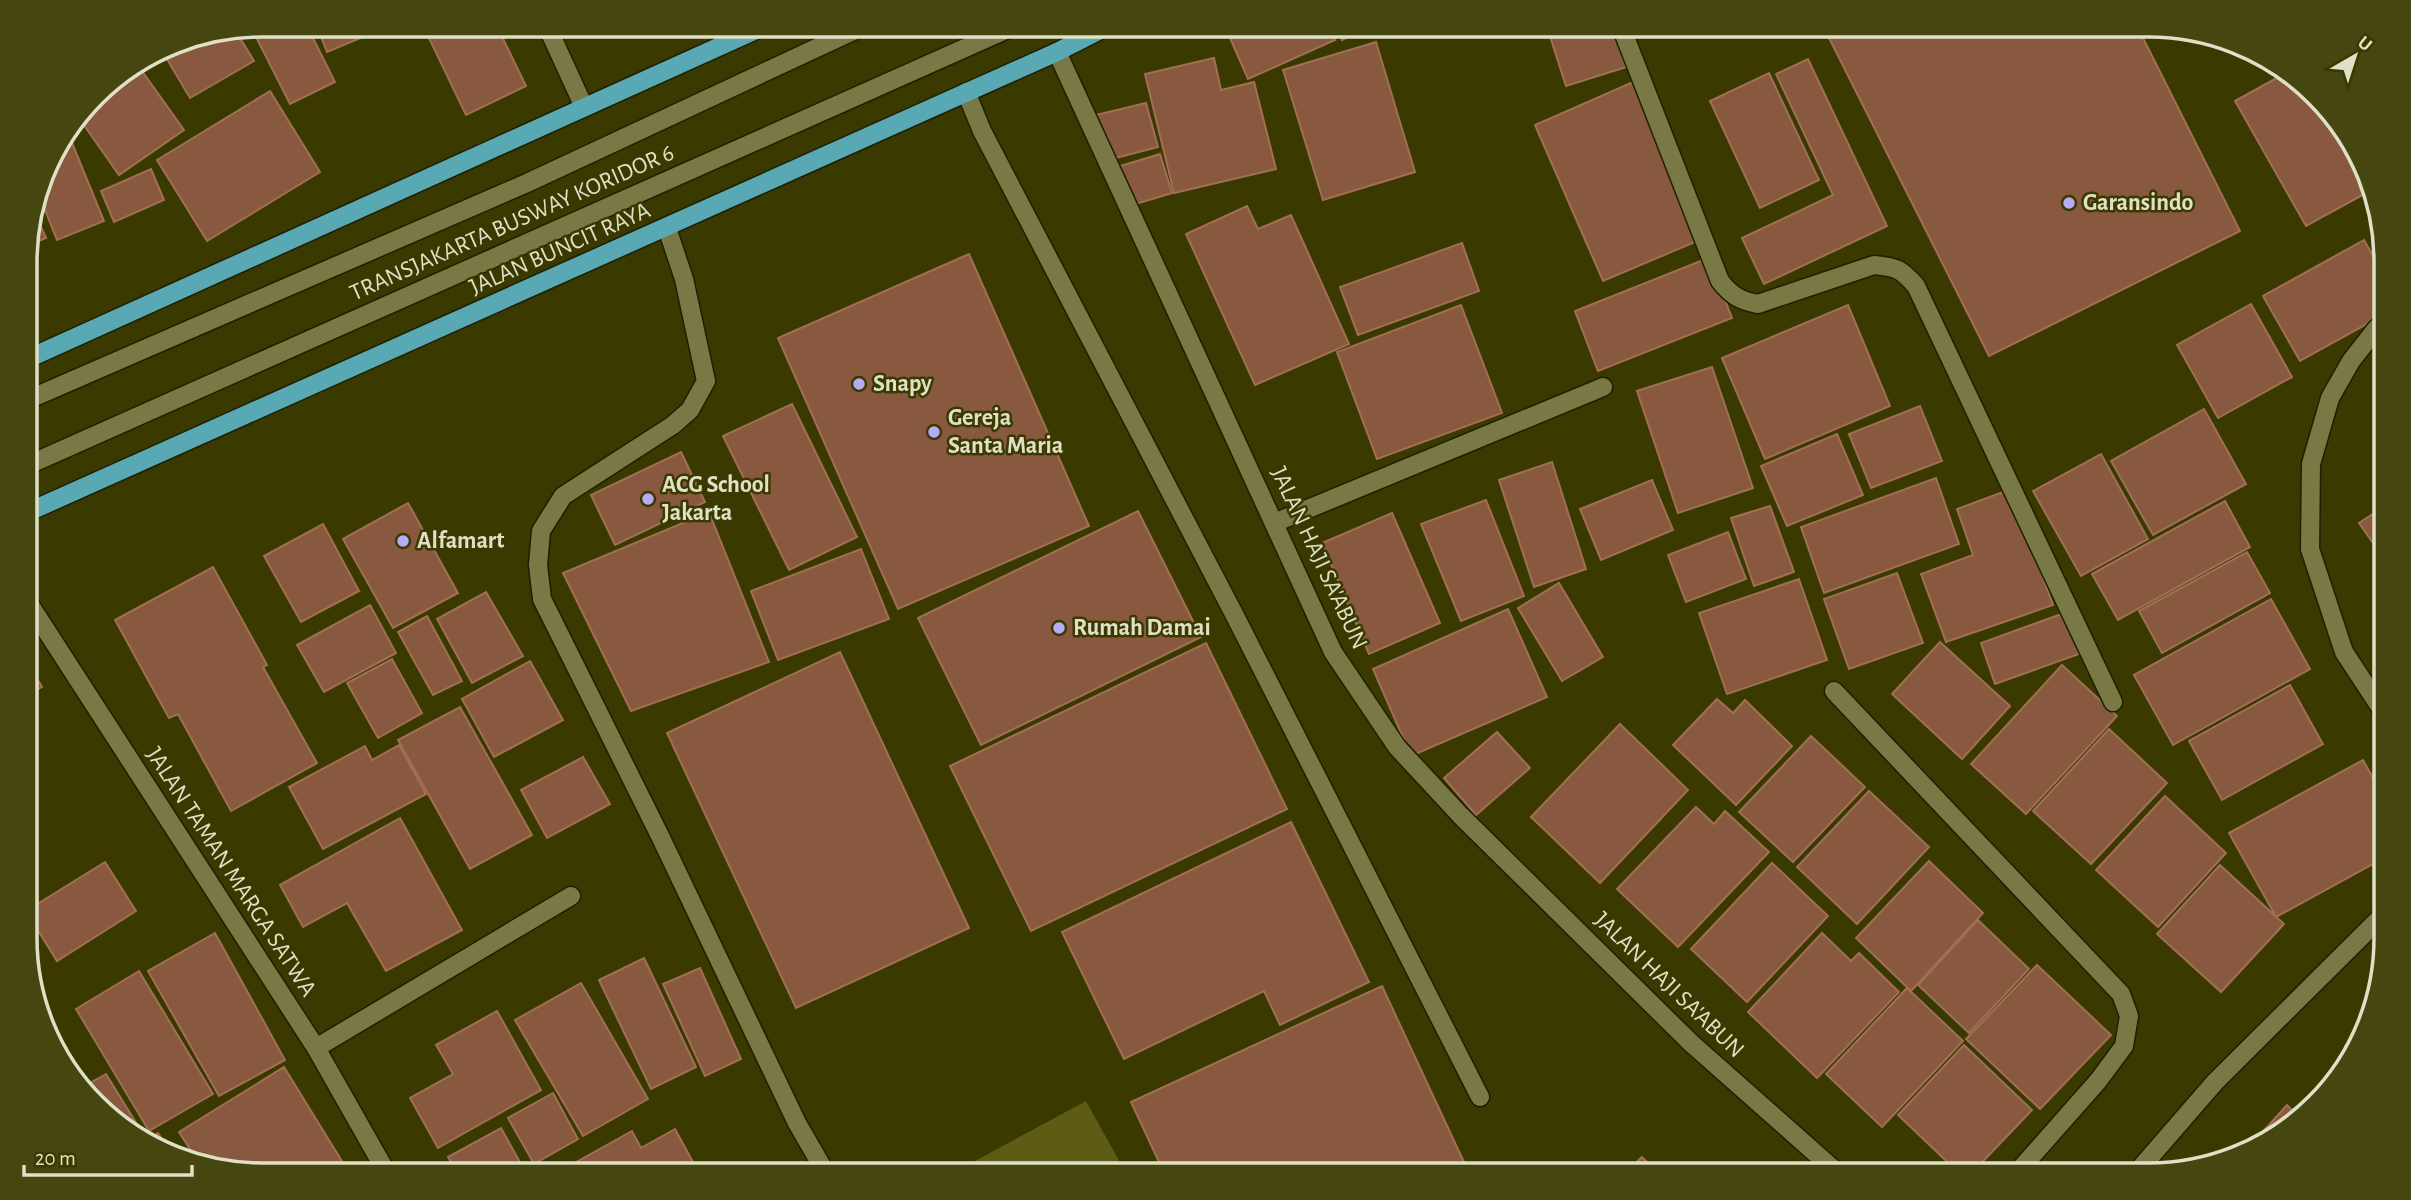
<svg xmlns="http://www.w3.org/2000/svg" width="2411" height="1200" font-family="'Alegreya Sans',sans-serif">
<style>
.green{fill:#5c5c14}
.building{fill:#88593f;stroke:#a06f54;stroke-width:2}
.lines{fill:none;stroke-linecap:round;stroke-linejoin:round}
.service-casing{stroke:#1f1f04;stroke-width:21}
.minor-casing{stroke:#1f1f04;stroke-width:21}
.primary-casing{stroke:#1f1f04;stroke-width:21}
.service{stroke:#787944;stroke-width:18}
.minor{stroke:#787944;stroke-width:18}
.primary{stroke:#58a9b4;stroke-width:18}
.poi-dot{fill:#b5acf8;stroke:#393900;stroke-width:2.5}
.labels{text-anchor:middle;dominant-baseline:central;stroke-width:5;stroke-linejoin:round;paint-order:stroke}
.poi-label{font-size:24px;font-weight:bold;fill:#dfe0c5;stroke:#393900;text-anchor:start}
.street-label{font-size:24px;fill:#dfe0c5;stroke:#393900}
.rim{fill:none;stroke:#dfe0c5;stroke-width:3.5}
</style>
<rect width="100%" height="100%" fill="#393900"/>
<!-- green -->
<polygon class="green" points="1086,1101 1127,1175 949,1175"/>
<!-- building -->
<g class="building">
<polygon points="262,24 306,24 335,82 290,104 251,27"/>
<polygon points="316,24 394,24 327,52"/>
<polygon points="446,24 496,24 526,86 466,115 427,34"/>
<polygon points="1259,24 1328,24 1335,40 1248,79 1230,38"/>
<polygon points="1335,24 1373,24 1342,40"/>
<polygon points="1546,24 1613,24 1626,67 1566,86"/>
<polygon points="1629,24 1668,24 1634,38"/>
<polygon points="1822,24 2136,24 2240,231 1989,356"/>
<polygon points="235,30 254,61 190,98 161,49 172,42"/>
<polygon points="1376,42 1415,172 1323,200 1283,70"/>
<polygon points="1214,58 1221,90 1254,82 1276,169 1174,193 1145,74"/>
<polygon points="1808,59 1887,226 1764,284 1742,238 1833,195 1776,74"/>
<polygon points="137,64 184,130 119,175 79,118 105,84"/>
<polygon points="1769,73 1819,180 1760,208 1710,101"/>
<polygon points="2284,74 2321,104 2368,192 2306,226 2235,101"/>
<polygon points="1633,82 1702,239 1603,281 1535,125"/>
<polygon points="270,91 320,172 207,241 157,160"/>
<polygon points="1146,103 1158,147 1108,160 1096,115"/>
<polygon points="68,133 104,221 57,240 39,195 49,157"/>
<polygon points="1160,154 1172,193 1129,206 1117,167"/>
<polygon points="151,169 164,200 114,222 101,191"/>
<polygon points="1247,206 1258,229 1291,215 1349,344 1255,385 1186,234"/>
<polygon points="34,211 46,238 25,247 25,246"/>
<polygon points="2364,240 2385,277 2385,314 2300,361 2263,296"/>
<polygon points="1462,243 1479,291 1358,335 1340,287"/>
<polygon points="969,254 1089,526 898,609 778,338"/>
<polygon points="1708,258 1732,318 1598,371 1575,311"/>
<polygon points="2251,304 2292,377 2218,418 2177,345"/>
<polygon points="1461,305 1502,413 1377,459 1337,352"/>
<polygon points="1848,305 1890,406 1765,459 1722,358"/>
<polygon points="1712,367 1753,488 1678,513 1637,391"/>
<polygon points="792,404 857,537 789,570 723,436"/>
<polygon points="1920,406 1942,461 1871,488 1849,434"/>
<polygon points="2204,409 2246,484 2153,535 2111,461"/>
<polygon points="1837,434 1863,495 1787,526 1761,466"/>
<polygon points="681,452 705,502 615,545 591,495"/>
<polygon points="2101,454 2148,539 2081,576 2033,491"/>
<polygon points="1552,462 1586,569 1534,587 1499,480"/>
<polygon points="1936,478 1959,544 1824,593 1801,527"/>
<polygon points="1652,480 1673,530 1601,560 1580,509"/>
<polygon points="2011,489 2053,605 1946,642 1921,574 1973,555 1957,509"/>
<polygon points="1486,500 1524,596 1461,621 1421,524"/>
<polygon points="2225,501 2250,547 2118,620 2092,574"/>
<polygon points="408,503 458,593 393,628 343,539"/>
<polygon points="1770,506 1794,572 1754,586 1731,518"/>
<polygon points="2385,506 2385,560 2359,523"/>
<polygon points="1138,511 1201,637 981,745 918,618"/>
<polygon points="709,512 769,662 631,711 563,573"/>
<polygon points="1392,513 1440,623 1369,654 1322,543"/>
<polygon points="323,524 359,591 301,622 264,556"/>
<polygon points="1728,532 1746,579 1686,602 1668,555"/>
<polygon points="861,549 889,619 778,660 751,591"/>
<polygon points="2247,552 2270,593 2162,653 2139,611"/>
<polygon points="213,567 267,665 263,667 317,763 231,811 178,714 169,718 115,620"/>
<polygon points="1897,573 1923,643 1849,669 1824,599"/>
<polygon points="1799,579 1827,660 1727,694 1699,613"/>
<polygon points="1559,583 1603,657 1562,681 1518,608"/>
<polygon points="486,592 523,656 472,683 437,619"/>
<polygon points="2271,599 2310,669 2173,745 2134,675"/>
<polygon points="370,605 396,653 324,692 297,645"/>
<polygon points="1508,609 1547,697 1411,756 1373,669"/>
<polygon points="2064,613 2079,654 1995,684 1981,643"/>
<polygon points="427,616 462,681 433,695 398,632"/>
<polygon points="1940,642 2010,706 1962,759 1892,694"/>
<polygon points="1206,643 1287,809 1031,931 950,766"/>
<polygon points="840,652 969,928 796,1008 667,733"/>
<polygon points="392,659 422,713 378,738 347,683"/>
<polygon points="26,660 42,687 26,696"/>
<polygon points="530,661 563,720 494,757 462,699"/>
<polygon points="2062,665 2117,716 2026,814 1971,764"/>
<polygon points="2290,685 2323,744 2222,800 2189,741"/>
<polygon points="1717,699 1733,713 1745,700 1792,746 1736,805 1673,745"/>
<polygon points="460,707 532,835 470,869 398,740"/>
<polygon points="1620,724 1688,790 1600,883 1531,817"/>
<polygon points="2109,729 2167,783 2091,864 2033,811"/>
<polygon points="1497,732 1530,768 1476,815 1444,778"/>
<polygon points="1811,736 1865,787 1793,862 1739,812"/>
<polygon points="399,745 426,794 323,849 289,787 365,746 372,760"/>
<polygon points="583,757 610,804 547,838 521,790"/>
<polygon points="2363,760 2386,801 2386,857 2276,917 2229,833"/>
<polygon points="1869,791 1929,847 1857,924 1797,867"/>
<polygon points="2165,796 2226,853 2158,927 2096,870"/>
<polygon points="1696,807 1714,824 1725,811 1769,852 1678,947 1617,889"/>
<polygon points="400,818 462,930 386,971 347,903 303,927 280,885"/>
<polygon points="1291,822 1369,982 1280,1025 1264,991 1124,1059 1062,932"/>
<polygon points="1929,861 1983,913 1911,991 1856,938"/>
<polygon points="105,862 136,911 57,961 26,911"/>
<polygon points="1772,863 1828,916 1747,1002 1691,949"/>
<polygon points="2220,865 2284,924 2221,992 2157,934"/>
<polygon points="1978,920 2029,969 1969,1033 1918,985"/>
<polygon points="215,933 285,1060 219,1096 148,971"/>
<polygon points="1822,933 1851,961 1859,953 1899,992 1817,1078 1748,1012"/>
<polygon points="644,958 696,1067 651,1089 599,980"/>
<polygon points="2037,965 2111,1035 2040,1109 1966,1039"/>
<polygon points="700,968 741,1059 705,1076 663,984"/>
<polygon points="139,971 213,1094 149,1131 76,1009"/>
<polygon points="581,983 648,1099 583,1136 515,1020"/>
<polygon points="1382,986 1470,1175 1165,1175 1131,1102"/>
<polygon points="1907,988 1963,1041 1882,1127 1826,1074"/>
<polygon points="497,1011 541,1090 438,1148 410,1098 453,1074 436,1045"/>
<polygon points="1964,1045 2032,1110 1970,1175 1961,1175 1898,1115"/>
<polygon points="2352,1053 2353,1053 2302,1111 2301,1110"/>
<polygon points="284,1067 343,1163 322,1175 262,1176 197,1160 179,1132"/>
<polygon points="106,1074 143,1134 139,1136 81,1088"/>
<polygon points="553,1093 578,1139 534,1164 508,1118"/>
<polygon points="2287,1105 2298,1116 2281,1135 2250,1146"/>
<polygon points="501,1128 527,1175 458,1175 448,1157"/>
<polygon points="675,1129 700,1175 553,1175 632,1131 641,1148"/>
<polygon points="158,1133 171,1154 157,1151 145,1141"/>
<polygon points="1642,1157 1659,1175 1623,1175"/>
</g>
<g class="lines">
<!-- service casing -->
<g class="service-casing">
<g id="service">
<polyline points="966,92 982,131 1234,614 1480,1097"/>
<polyline points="667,228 684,279 706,381 690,410 673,425 563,496 541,531 538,565 542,599 660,836 797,1123 827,1175"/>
<polyline points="25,401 527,183 868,24"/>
<polyline points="26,466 1019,24"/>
</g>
</g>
<!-- minor casing -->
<g class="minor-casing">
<g id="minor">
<polyline points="546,24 584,107"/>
<path d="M 1620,24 L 1720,281 C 1731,295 1740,301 1758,304 L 1874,265 C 1897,267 1901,269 1916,286 L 2113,702"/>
<polyline points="1057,52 1333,652 1397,747 1461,816 1691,1043 1840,1175"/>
<polyline points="2385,321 2376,329 2351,361 2330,398 2311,464 2310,549 2344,652 2386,716"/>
<polyline points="1274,523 1603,387"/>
<polyline points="26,599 316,1048 388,1175"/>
<polyline points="1834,691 2121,994 2129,1016 2124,1046 2098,1081 2015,1175"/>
<polyline points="316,1048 571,896"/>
<polyline points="2137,1172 2215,1082 2386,912"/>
</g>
</g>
<!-- primary casing -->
<g class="primary-casing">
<g id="primary">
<polyline points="25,360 769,24"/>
<polyline points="26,513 1057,52 1112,24"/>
</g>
</g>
<!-- service -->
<use href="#service" class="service"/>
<!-- minor -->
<use href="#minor" class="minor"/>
<!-- primary -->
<use href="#primary" class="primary"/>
</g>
<!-- markers -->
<g class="poi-dot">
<circle cx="2069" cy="203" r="7"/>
<circle cx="859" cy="384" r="7"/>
<circle cx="934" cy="432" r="7"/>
<circle cx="648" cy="499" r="7"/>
<circle cx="403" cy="541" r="7"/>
<circle cx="1059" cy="628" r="7"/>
</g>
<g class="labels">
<!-- poi labels -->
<g class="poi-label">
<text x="2083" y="203">Garansindo</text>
<text x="873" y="384">Snapy</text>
<text x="948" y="418">Gereja<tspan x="948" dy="28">Santa Maria</tspan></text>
<text x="662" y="485">ACG School<tspan x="662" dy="28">Jakarta</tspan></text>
<text x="417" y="541">Alfamart</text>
<text x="1073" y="628">Rumah Damai</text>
</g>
<!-- street labels -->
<g class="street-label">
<text transform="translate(512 223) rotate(-24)">TRANSJAKARTA BUSWAY KORIDOR 6</text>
<text transform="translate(560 249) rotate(-24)">JALAN BUNCIT RAYA</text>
<text transform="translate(1319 558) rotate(65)">JALAN HAJI SA'ABUN</text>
<text transform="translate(231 872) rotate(57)">JALAN TAMAN MARGA SATWA</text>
<text transform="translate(1669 985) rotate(44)">JALAN HAJI SA'ABUN</text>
</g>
</g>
<!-- crop -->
<path d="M0 0H2411V1200H0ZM262 37H2149A225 225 0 0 1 2374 262V938A225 225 0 0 1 2149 1163H262A225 225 0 0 1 37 938V262A225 225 0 0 1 262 37Z" fill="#464610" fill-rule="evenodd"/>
<path class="rim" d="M262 37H2149A225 225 0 0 1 2374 262V938A225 225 0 0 1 2149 1163H262A225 225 0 0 1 37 938V262A225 225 0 0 1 262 37Z"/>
<!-- north arrow -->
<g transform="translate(2355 56) rotate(39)" stroke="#393900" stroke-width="5" paint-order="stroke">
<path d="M0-5L12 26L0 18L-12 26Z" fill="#dfe0c5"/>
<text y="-10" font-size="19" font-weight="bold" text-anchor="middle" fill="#dfe0c5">U</text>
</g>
<!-- scale -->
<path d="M24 1165v10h168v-10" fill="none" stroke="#dfe0c5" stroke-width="3.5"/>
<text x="35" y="1165" font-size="21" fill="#dfe0c5" stroke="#393900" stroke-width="5" paint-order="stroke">20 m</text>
</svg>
